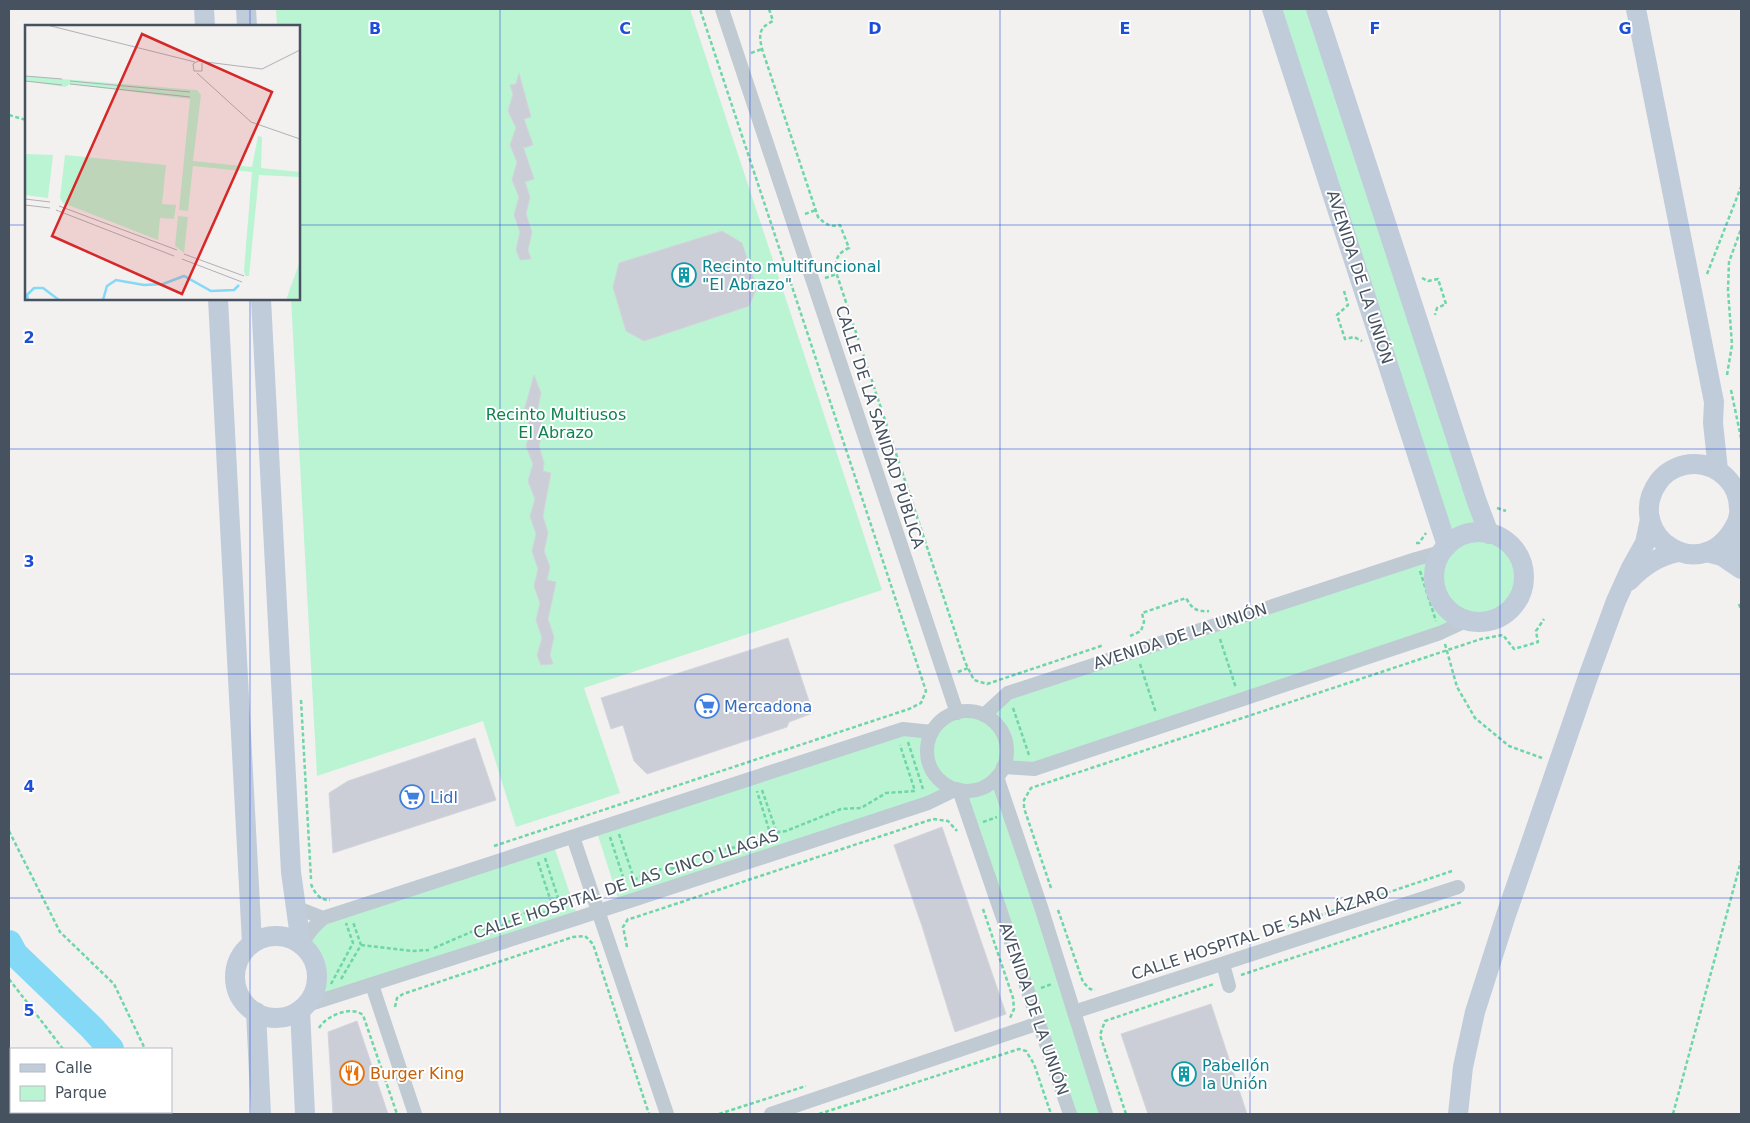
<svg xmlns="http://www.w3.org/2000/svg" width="1750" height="1123" font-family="'DejaVu Sans',sans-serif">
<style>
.green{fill:#baf4d3}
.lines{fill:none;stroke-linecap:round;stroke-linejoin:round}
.river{stroke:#83d9f6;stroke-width:26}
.building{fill:#cbced6;stroke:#d3d5dc}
.path{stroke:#6ed6a7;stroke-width:2.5;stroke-dasharray:4 2.5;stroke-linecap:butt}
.minor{stroke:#bfcad3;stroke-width:14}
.secondary{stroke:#c1ccdb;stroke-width:20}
.grid{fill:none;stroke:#1d4ed8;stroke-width:1;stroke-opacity:0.55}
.labels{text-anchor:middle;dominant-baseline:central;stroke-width:4;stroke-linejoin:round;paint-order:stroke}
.culture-label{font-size:16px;fill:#0d838f;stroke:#fff;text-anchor:start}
.street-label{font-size:16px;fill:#465260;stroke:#fff}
.park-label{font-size:16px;fill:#0d844e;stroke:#fff}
.shop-label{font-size:16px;fill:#366cbe;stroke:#fff;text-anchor:start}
.food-label{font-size:16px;fill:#c56008;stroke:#fff;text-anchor:start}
.inset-river{fill:none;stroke:#83d9f6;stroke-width:2.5}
.inset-road{fill:none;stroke:#aeb1b6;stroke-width:1}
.view{fill:#d62828;fill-opacity:0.15;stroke:#d62828;stroke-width:2.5}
.inset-edge{fill:none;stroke:#465260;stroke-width:2.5}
.grid-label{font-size:16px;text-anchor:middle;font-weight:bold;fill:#1d4ed8;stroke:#fff;stroke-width:4;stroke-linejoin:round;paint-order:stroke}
</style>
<rect width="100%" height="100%" fill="#f3f0f0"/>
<!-- green -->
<g class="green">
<polygon points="276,9 690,9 882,590 584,688 620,793 516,827 483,721 317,776 291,299 299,299 299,26 277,26"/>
<path d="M 1272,9 L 1316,9 L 1494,535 C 1526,550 1536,589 1506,613 C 1499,618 1491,622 1482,623 C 1477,623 1471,622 1466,621 L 1034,769 L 1003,768 L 997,777 L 1106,1114 L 1070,1114 L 957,790 L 620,905 L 596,829 L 903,729 L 932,732 C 946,714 961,708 984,714 L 1008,693 L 1441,552 Z"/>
<path d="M 553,843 L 578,918 L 312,997 C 319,976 316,960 301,944 L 312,929 Z"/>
</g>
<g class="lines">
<!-- river -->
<g class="river">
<polyline points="9,943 15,954 92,1028 111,1049"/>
<polyline points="145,1112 146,1114"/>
</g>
</g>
<!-- building -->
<g class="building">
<polygon points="519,73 531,117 524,119 533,145 524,148 523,146 534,179 525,182 530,197 526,214 532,232 528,250 531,259 520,260 516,250 520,232 514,215 519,197 512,180 517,162 510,145 516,128 508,111 513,94 510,85 516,84"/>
<polygon points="722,231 742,243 757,288 749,306 644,341 626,331 613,287 619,263"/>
<polygon points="534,375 541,393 537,412 543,428 539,446 544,463 543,471 551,473 543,516 548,533 544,551 550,567 547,580 556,582 548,619 554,637 550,655 553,664 541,665 537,655 542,638 536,620 540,603 534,586 538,569 532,551 536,534 530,516 535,499 528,481 533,464 526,446 531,430 524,411"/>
<polygon points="788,638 813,713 789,722 787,727 647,774 634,761 623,725 611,729 601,698"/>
<polygon points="475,738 496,800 333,853 329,793 348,781"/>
<polygon points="942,827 1006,1014 955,1032 922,926 894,845"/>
<polygon points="1211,1004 1247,1114 1148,1114 1121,1034"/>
<polygon points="357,1021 388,1114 333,1114 328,1032"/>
</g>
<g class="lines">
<!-- path -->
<g class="path">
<path d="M 769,9 L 773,21 C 758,28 759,35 762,49 L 818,217 C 826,225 830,227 840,225 L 849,248 C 837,253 835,260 836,272 L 965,662 L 974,680 L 987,684 L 1104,645"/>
<polyline points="751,53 762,49"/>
<polyline points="9,115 26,120"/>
<polyline points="805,214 816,210"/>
<polyline points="1707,274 1741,187"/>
<polyline points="825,278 837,274"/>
<polyline points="1422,278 1428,281 1438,279 1446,304 1437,308 1435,315"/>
<polyline points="1344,291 1348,305 1337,315 1345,339 1354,337 1362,341"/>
<polyline points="1727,375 1732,345 1728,290 1729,262 1741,229"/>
<polyline points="1731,390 1741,438"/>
<polyline points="1497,508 1506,511"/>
<polyline points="1416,543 1419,543 1426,533"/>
<polyline points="1420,571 1436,621"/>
<polyline points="1739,604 1741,609"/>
<path d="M 1130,636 L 1141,631 L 1144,622 L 1142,613 L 1186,598 C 1192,609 1197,612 1209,611"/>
<polyline points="1220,639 1236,688"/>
<polyline points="1445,644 1457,687 1475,718 1509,746 1542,758"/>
<polyline points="1140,664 1156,713"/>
<polyline points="958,672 968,668"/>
<polyline points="301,700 311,879"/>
<polyline points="1013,708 1029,755"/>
<polyline points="908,742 923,789"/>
<polyline points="762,790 779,839"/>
<polyline points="983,822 997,817"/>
<polyline points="9,831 60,932 114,984 145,1049"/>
<polyline points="770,833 786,831 841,809 861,808 886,793 915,791 900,745"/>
<polyline points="619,834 634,879"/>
<polyline points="610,837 627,889"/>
<polyline points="494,846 909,709 921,703 926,691 700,9"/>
<polyline points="545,858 562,910"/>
<polyline points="538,862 554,911"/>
<polyline points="634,880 654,870 677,868 703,853 748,845 770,833 757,791"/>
<path d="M 311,884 C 314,892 320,901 330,900"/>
<polyline points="1051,888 1024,808 1024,800 1031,788 1481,639 1503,635 1514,649 1538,642 1536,631 1544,619"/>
<polyline points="983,909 1013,998 1014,1009 1010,1018"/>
<polyline points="1058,910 1083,982 1090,989 1095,990"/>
<polyline points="1288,926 1452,871"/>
<polyline points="361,945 412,951 429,950"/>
<polyline points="627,947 623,927 628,919 633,918 933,819 948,821 957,831"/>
<polyline points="434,948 478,929 500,927 523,913 547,912"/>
<polyline points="1241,975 1462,902"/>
<polyline points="9,979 63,1049"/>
<polyline points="341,979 361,945 353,922"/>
<polyline points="331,984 353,943 346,923"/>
<polyline points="1041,988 1052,984"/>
<polyline points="395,1007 397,998 403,994 573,937 585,936 593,944 649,1114"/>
<path d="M 319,1028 C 326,1016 351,1005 363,1015 L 397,1114"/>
<polyline points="98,1114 98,1112"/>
<polyline points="168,1114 169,1112"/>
<polyline points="719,1114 806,1086"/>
<polyline points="819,1114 1019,1049 1026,1051 1034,1064 1051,1114"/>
<polyline points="1126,1114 1100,1035 1105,1021 1214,984"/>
<polyline points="1673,1114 1741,861"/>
</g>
<!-- minor -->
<g class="minor">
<polyline points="722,9 957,713"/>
<circle cx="967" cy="751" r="40"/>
<polyline points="984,715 1008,693 1416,559 1441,552"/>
<polyline points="1003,767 1034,769 1440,633 1466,621"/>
<polyline points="997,777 1042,910 1106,1114"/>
<polyline points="959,790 1070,1114"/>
<polyline points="573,837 667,1114"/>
<polyline points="295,907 323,918 903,729 932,732"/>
<polyline points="301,944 312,929 323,918"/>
<polyline points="1223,964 1229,986"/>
<polyline points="372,985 415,1114"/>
<polyline points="304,1006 578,918 928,803 957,789"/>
<polyline points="1074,1012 1458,887"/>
<polyline points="771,1114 1039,1023"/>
</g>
<!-- secondary -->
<g class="secondary">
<polyline points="204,9 205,26"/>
<polyline points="246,9 247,26"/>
<polyline points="1272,9 1447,546"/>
<polyline points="1316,9 1477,502 1489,534"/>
<polyline points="1636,9 1714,402 1713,423 1718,470"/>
<polyline points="218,299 252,943"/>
<polyline points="261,299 291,872 301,944"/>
<path d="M 1737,522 C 1704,592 1620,534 1659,481 C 1667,470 1683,463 1696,464 C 1719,465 1739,484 1739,508 C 1740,513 1738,518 1737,523 C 1737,532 1738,544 1741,553"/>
<circle cx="1479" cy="577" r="45"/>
<polyline points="1707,552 1722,556 1741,569"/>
<path d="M 1629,581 C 1643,566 1658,556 1678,552"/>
<circle cx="276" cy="977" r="41"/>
<polyline points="300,1010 305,1114"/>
<polyline points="256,1012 261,1114"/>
<polyline points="1458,1114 1463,1067 1475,1012 1506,915 1588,677 1616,601 1631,568 1645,543 1650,519"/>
</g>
</g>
<!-- grid -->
<path class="grid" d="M 250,9 L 250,26M 500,9 L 500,1114M 750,9 L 750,1114M 1000,9 L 1000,1114M 1250,9 L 1250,1114M 1500,9 L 1500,1114M 9,225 L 26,225M 299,225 L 1741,225M 250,299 L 250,1114M 9,449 L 1741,449M 9,674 L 1741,674M 9,898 L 1741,898"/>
<!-- icons -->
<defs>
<g id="building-ring" transform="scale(1.25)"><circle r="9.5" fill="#fff" stroke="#0f9aa8" stroke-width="1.5"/><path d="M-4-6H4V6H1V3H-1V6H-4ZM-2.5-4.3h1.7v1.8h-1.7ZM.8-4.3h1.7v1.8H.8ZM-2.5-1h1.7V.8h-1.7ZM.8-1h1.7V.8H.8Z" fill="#0f9aa8"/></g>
<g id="supermarket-ring" transform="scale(1.25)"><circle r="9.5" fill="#fff" stroke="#3f7fe0" stroke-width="1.5"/><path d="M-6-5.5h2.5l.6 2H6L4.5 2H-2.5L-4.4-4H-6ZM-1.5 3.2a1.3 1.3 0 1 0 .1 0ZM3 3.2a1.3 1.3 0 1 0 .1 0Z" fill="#3f7fe0"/></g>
<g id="restaurant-ring" transform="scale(1.25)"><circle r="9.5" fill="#fff" stroke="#e8710a" stroke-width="1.5"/><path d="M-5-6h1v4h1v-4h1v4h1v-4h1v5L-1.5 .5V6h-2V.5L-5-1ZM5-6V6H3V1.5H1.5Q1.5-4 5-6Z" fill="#e8710a"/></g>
</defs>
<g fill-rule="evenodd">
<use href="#building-ring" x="684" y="275"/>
<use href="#supermarket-ring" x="707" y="706"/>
<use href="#supermarket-ring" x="412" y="797"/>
<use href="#restaurant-ring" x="352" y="1073"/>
<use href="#building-ring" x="1184" y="1074"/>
</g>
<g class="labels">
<!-- culture labels -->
<g class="culture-label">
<text x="702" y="266">Recinto multifuncional<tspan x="702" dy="18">"El Abrazo"</tspan></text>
<text x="1202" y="1065">Pabellón<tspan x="1202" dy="18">la Unión</tspan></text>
</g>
<!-- street labels -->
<g class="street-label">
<text transform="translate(1360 277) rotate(72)">AVENIDA DE LA UNIÓN</text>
<text transform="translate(880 427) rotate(72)">CALLE DE LA SANIDAD PÚBLICA</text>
<text transform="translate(1180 636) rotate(-18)">AVENIDA DE LA UNIÓN</text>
<text transform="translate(626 884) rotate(-18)">CALLE HOSPITAL DE LAS CINCO LLAGAS</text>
<text transform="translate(1260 933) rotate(-18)">CALLE HOSPITAL DE SAN LÁZARO</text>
<text transform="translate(1034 1009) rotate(71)">AVENIDA DE LA UNIÓN</text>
</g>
<!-- park labels -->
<g class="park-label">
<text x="556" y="414">Recinto Multiusos<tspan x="556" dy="18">El Abrazo</tspan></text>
</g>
<!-- shop labels -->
<g class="shop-label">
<text x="724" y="706">Mercadona</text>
<text x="430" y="797">Lidl</text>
</g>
<!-- food labels -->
<g class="food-label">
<text x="370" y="1073">Burger King</text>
</g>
</g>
<!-- overview -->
<g transform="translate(25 25)">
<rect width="275" height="275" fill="#f3f0f0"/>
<path d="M 0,51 L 172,65 L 176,70 L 168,136 L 227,142 L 233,111 L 237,112 L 236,143 L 275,147 L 275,152 L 234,150 L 224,251 L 220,251 L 219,245 L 227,147 L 168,141 L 163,186 L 154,185 L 165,74 L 45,59 L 40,62 L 0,56 ZM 1,129 L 28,130 L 23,173 L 0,170 ZM 40,130 L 141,140 L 137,179 L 151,180 L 149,194 L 135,193 L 133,215 L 38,178 L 35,173 ZM 153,191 L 163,192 L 159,228 L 150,221 ZM 275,236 L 275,271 L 272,275 L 261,275 Z" fill="#baf4d3"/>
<path class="inset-river" d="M 3,275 L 2,270 L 9,263 L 18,263 L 34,275M 78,275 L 82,261 L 91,255 L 119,260 L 138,259 L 159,251 L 186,266 L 209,265 L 214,260"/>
<path class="inset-road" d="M 22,0 L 170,37M 177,38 L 177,46 L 169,46 L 168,39 L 173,36 L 237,44 L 275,25M 172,48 L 226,97 L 275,114M 0,51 L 37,54M 0,56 L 37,60M 45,56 L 165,67M 45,59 L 165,72M 0,174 L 25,177M 0,180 L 25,183M 34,181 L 152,225M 31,185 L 149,231M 159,229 L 219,251M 157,234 L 217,257"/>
<path class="view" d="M 117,9 L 247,67 L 157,269 L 27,211 Z"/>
<rect width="275" height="275" class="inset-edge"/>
</g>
<g class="grid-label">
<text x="375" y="34">B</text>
<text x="625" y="34">C</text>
<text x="875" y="34">D</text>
<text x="1125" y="34">E</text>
<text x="1375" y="34">F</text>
<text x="1625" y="34">G</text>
<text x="29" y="343">2</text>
<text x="29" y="567">3</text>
<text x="29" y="792">4</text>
<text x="29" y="1016">5</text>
</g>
<!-- border -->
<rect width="1750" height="1123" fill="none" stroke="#465260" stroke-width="20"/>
<!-- legend -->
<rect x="10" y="1048" width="162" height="65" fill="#ffffff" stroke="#b5babf"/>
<rect x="20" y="1064" width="25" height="8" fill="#c1ccdb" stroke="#b5babf"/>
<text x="55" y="1073" font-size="15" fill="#465260">Calle</text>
<rect x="20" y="1086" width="25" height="15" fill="#baf4d3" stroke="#b5babf"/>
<text x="55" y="1098" font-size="15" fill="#465260">Parque</text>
</svg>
